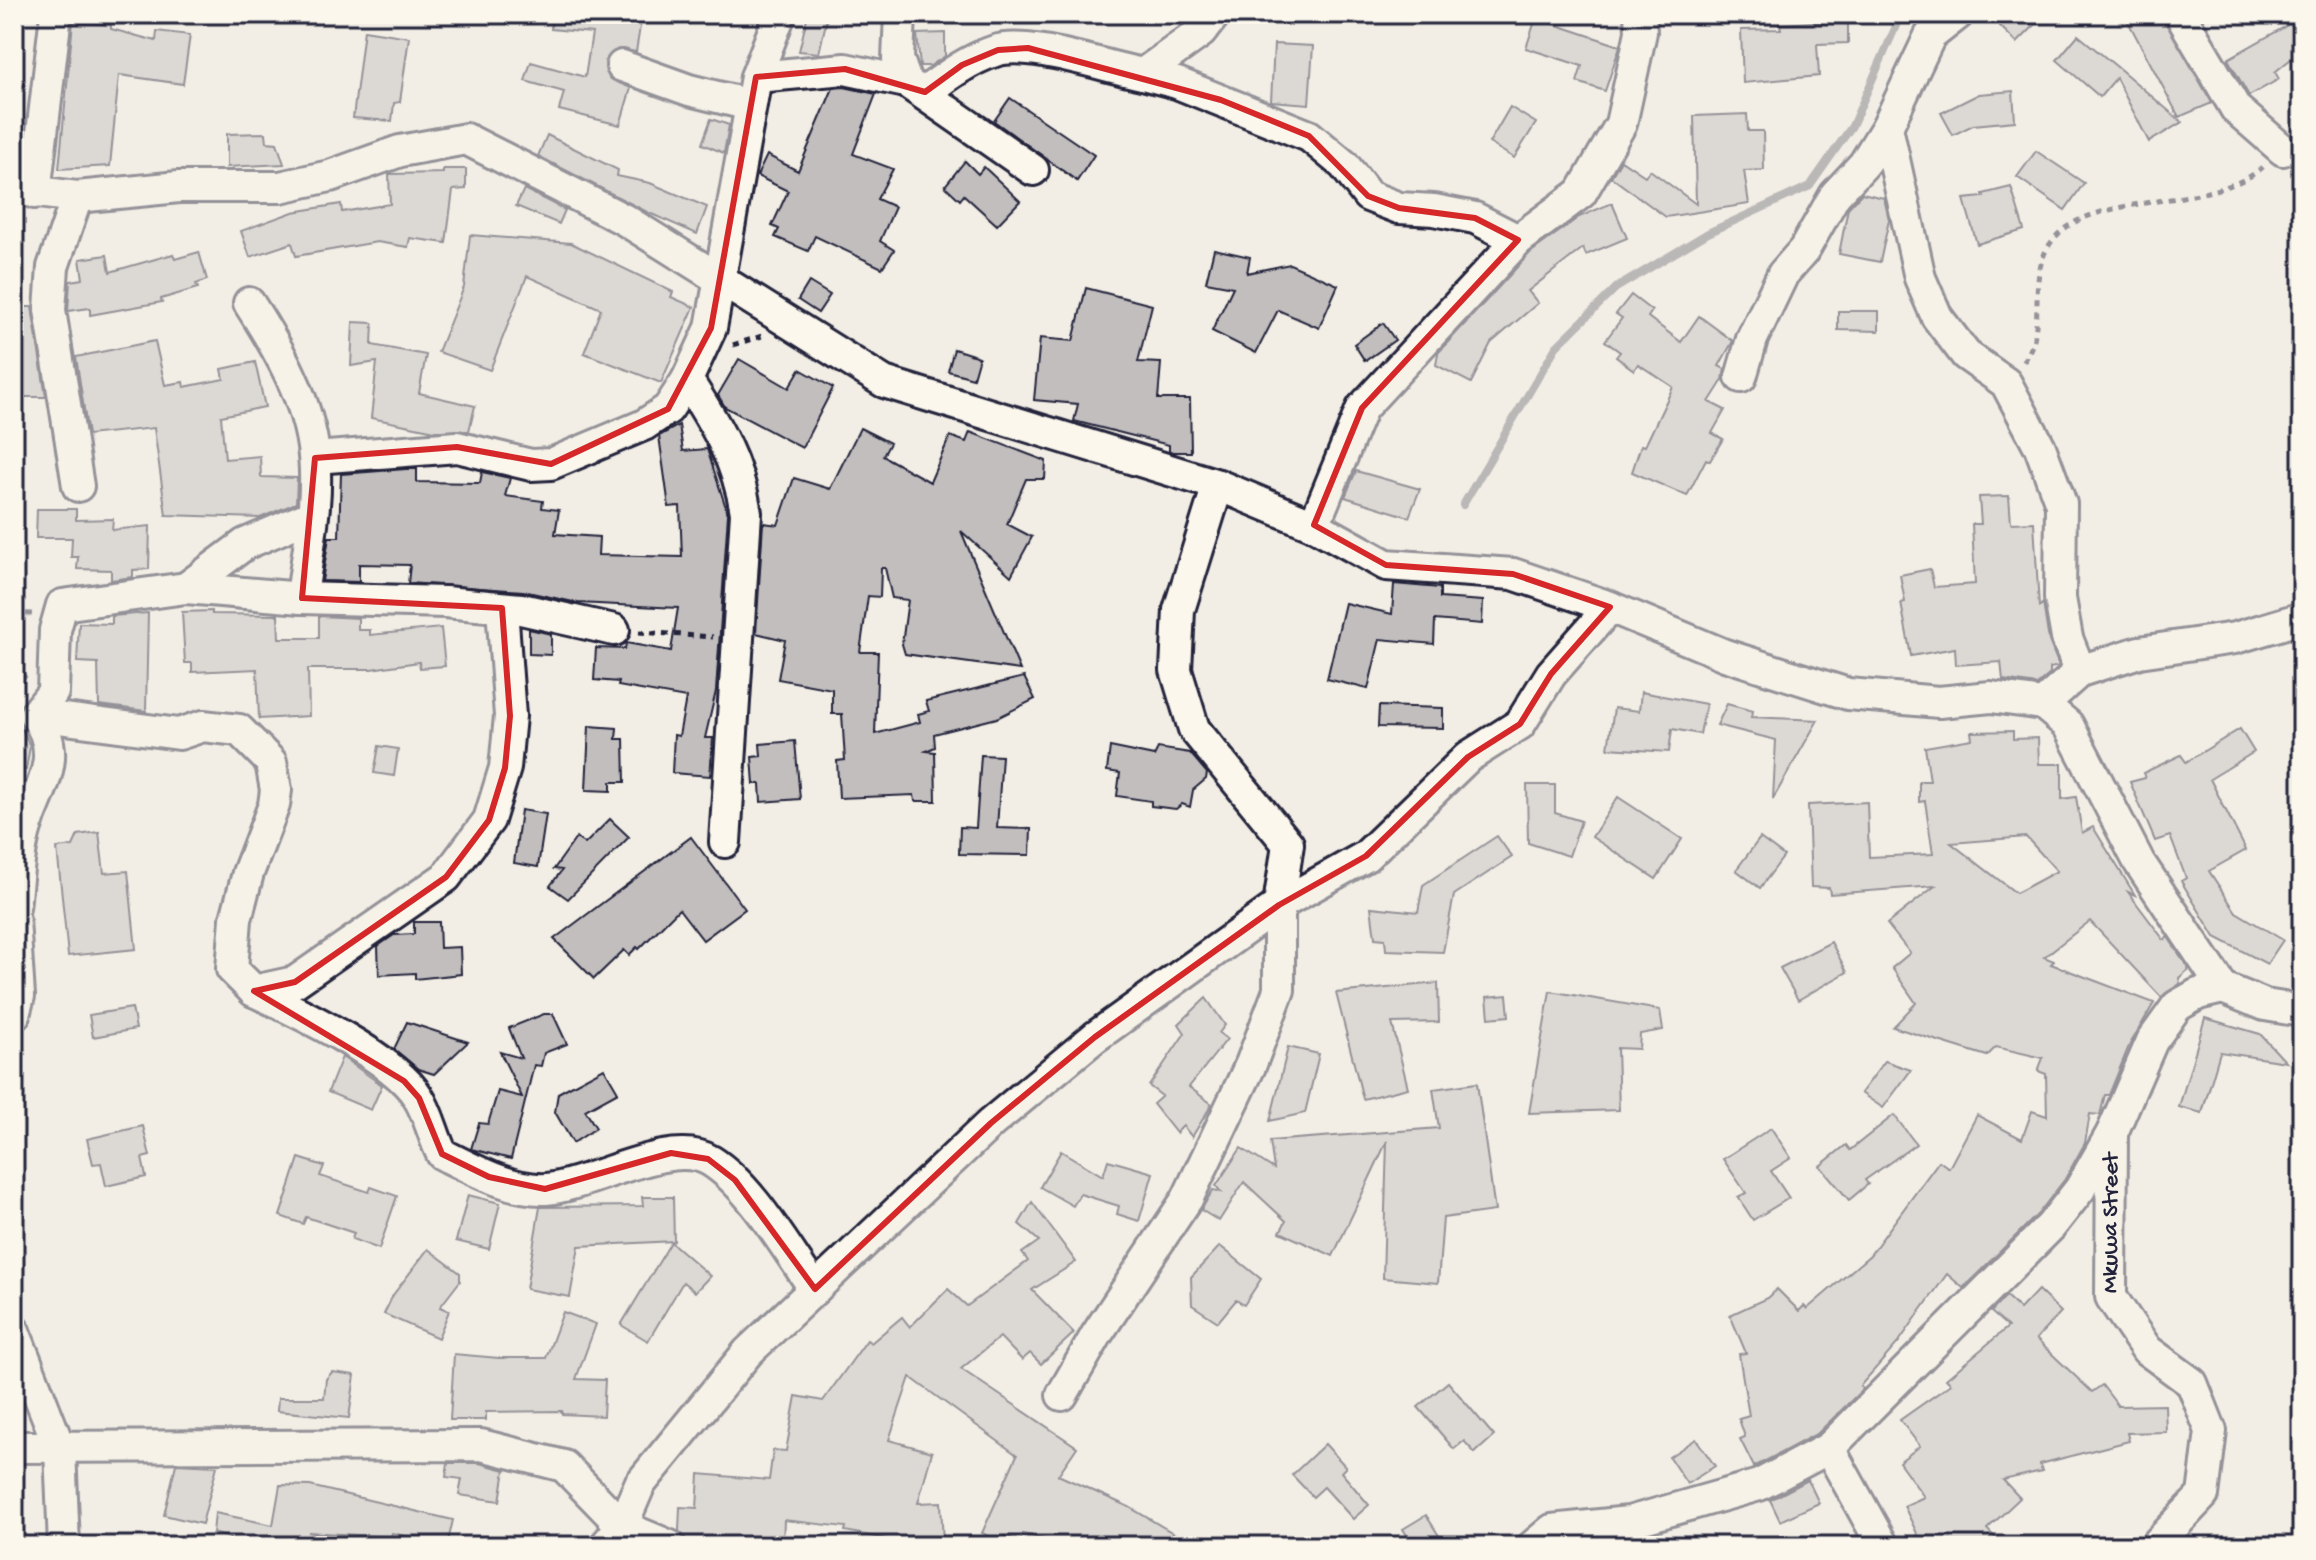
<svg xmlns="http://www.w3.org/2000/svg" width="2316" height="1560" font-family="'Gochi Hand',sans-serif">
<style>
.lines{fill:none;stroke-linecap:round;stroke-linejoin:round}
.stream{stroke:#76747f;stroke-width:8}
.building{fill:#c2bebe;stroke:#22223b;stroke-width:2;fill-rule:evenodd}
.street-casing{stroke:#22223b;stroke-width:36}
.path{stroke:#22223b;stroke-width:5;stroke-dasharray:6 6;stroke-linecap:butt}
.street{stroke:#fbf7ec;stroke-width:30}
.marked{fill:none;stroke:#d62828;stroke-width:6;stroke-linejoin:round}
.labels{text-anchor:middle;dominant-baseline:central;stroke-width:6;stroke-linejoin:round;paint-order:stroke}
.street-label{font-size:24px;fill:#22223b;stroke:#fbf7ec}
</style>
<rect width="100%" height="100%" fill="#f2eee5"/>
<filter id="ink" filterUnits="userSpaceOnUse"><feTurbulence type="fractalNoise" baseFrequency=".0125" numOctaves="2"/><feDisplacementMap in="SourceGraphic" scale="16" xChannelSelector="R" yChannelSelector="G"/><feConvolveMatrix kernelMatrix="1 2 1 2 8 2 1 2 1" color-interpolation-filters="sRGB"/></filter>
<g filter="url(#ink)">
<g class="lines">
<!-- stream -->
<polyline class="stream" points="1463,505 1556,347 1616,288 1708,233 1810,186 1852,126 1896,26 1896,14"/>
</g>
<!-- building -->
<g class="building">
<polygon points="552,14 642,14 636,52 618,49 605,61 609,78 631,88 620,125 559,110 564,92 525,81 531,62 585,77 592,33 551,29"/>
<polygon points="808,14 828,14 819,53 799,51"/>
<polygon points="1988,14 2046,14 2017,43"/>
<polygon points="2124,14 2162,14 2212,103 2179,117"/>
<polygon points="2302,17 2302,50 2275,72 2279,79 2249,96 2228,59"/>
<polygon points="1536,18 1620,46 1605,91 1577,82 1582,66 1526,48"/>
<polygon points="73,22 111,25 111,29 156,41 157,31 190,35 183,84 119,75 110,166 59,169"/>
<polygon points="1816,22 1848,23 1848,43 1817,44 1819,76 1743,83 1741,30 1781,29 1780,24"/>
<polygon points="364,30 409,37 400,102 394,103 392,121 353,118"/>
<polygon points="945,33 945,56 930,66 920,66 917,34"/>
<polygon points="2078,35 2122,71 2182,122 2149,142 2116,78 2100,97 2057,60"/>
<polygon points="1274,44 1313,46 1309,104 1271,101"/>
<polygon points="844,87 876,94 853,154 893,169 877,199 895,207 880,241 894,250 882,268 815,236 808,251 775,237 779,229 772,226 788,191 757,176 767,155 798,171 833,88"/>
<polygon points="2013,91 2015,121 1973,125 1953,135 1941,113 1979,94"/>
<polygon points="1010,98 1094,155 1077,181 994,121"/>
<polygon points="1510,107 1536,123 1514,158 1489,143"/>
<polygon points="1747,114 1748,131 1763,131 1764,170 1744,171 1749,204 1666,217 1611,177 1621,160 1645,176 1650,170 1696,204 1694,116"/>
<polygon points="711,119 729,125 724,153 702,144"/>
<polygon points="266,133 267,142 277,143 284,164 227,167 227,134"/>
<polygon points="547,135 618,170 617,176 650,183 707,207 697,234 647,212 538,156"/>
<polygon points="2036,151 2084,183 2065,210 2017,177"/>
<polygon points="965,161 978,174 984,167 1020,201 997,225 964,195 960,200 945,186"/>
<polygon points="443,169 466,169 466,189 453,190 446,243 410,238 408,247 377,242 296,256 292,243 250,257 241,231 293,212 341,204 342,212 390,204 389,174 443,173"/>
<polygon points="2011,187 2024,230 1977,244 1964,199 1984,197 1983,194"/>
<polygon points="524,189 565,210 559,224 516,206"/>
<polygon points="1862,193 1884,198 1889,220 1880,262 1839,254 1848,208"/>
<polygon points="1612,203 1627,238 1586,255 1583,248 1528,291 1538,303 1491,343 1471,383 1436,365 1438,353 1530,253 1579,217"/>
<polygon points="470,235 571,243 673,292 671,297 694,307 661,383 584,353 601,309 527,276 490,370 438,352 464,287"/>
<polygon points="1214,249 1250,257 1247,273 1290,264 1338,285 1319,328 1278,310 1256,353 1212,331 1233,287 1206,282"/>
<polygon points="199,252 207,280 196,284 198,288 161,299 162,302 90,315 90,308 68,311 70,281 83,279 80,259 107,255 110,272 173,254 175,259"/>
<polygon points="809,282 830,295 818,313 798,300"/>
<polygon points="1086,288 1152,305 1138,362 1161,363 1158,399 1190,399 1191,452 1173,452 1169,451 1169,445 1074,421 1078,404 1034,400 1040,338 1073,341"/>
<polygon points="1631,295 1652,311 1648,317 1681,342 1699,316 1733,341 1719,366 1725,369 1723,380 1709,402 1725,410 1712,433 1723,439 1710,461 1706,459 1687,496 1632,472 1641,445 1645,446 1673,387 1638,364 1634,370 1616,357 1620,352 1605,341 1622,318 1616,314"/>
<polygon points="14,307 32,307 46,397 14,397"/>
<polygon points="1838,311 1879,311 1879,331 1838,330"/>
<polygon points="353,322 373,323 372,345 426,355 419,393 475,406 469,431 435,431 371,418 377,362 351,366"/>
<polygon points="1383,323 1395,340 1365,361 1354,344"/>
<polygon points="155,341 165,385 183,382 184,387 224,379 222,369 255,362 265,407 221,416 225,459 260,456 261,477 297,478 296,503 260,518 166,515 154,428 88,435 76,357"/>
<polygon points="954,349 979,357 973,378 948,371"/>
<polygon points="739,359 789,388 800,369 833,388 802,448 725,407 718,395"/>
<polygon points="679,425 683,451 707,449 728,514 716,691 705,738 713,738 710,776 672,773 674,735 679,736 686,698 618,686 619,682 594,680 596,648 625,649 626,643 671,651 678,608 578,603 523,591 408,583 410,565 359,564 359,582 322,581 329,537 339,537 341,474 406,469 417,469 417,482 480,483 482,472 510,478 505,496 543,501 542,508 559,510 555,534 599,537 598,555 682,557 680,506 669,507 659,436"/>
<polygon points="860,428 890,443 883,456 930,482 950,436 966,442 970,432 1046,461 1045,479 1026,479 1007,524 1032,537 1011,576 961,531 1020,670 905,654 902,644 908,600 892,598 885,568 881,568 880,597 868,596 860,652 878,652 875,734 920,722 918,714 929,711 926,701 1024,677 1035,699 997,718 934,734 935,747 926,751 935,752 936,801 915,801 914,795 839,798 837,761 845,760 842,714 832,714 832,689 778,679 785,640 756,633 763,523 778,525 794,478 830,489"/>
<polygon points="1356,471 1420,489 1409,517 1345,497"/>
<polygon points="2009,496 2011,523 2034,522 2039,607 2043,603 2049,641 2059,666 2050,668 2050,674 2037,685 2003,680 2001,662 1956,665 1955,648 1911,656 1901,603 1905,602 1900,575 1930,569 1934,587 1975,584 1972,524 1981,524 1979,497"/>
<polygon points="37,509 76,509 76,520 113,519 112,530 150,526 149,569 133,570 133,577 111,580 111,570 77,569 78,557 71,557 72,538 36,538"/>
<polygon points="1394,584 1440,588 1440,598 1483,601 1482,624 1435,620 1434,644 1380,639 1368,689 1327,679 1345,603 1392,614"/>
<polygon points="212,611 212,614 278,615 279,638 319,638 319,616 358,618 358,630 370,630 370,635 441,628 445,666 420,668 419,662 371,669 308,669 309,716 259,719 257,669 192,672 192,663 185,663 182,612"/>
<polygon points="148,613 146,711 99,705 98,663 77,662 79,623 112,624 112,616"/>
<polygon points="529,629 551,634 551,655 529,654"/>
<polygon points="1641,692 1706,704 1700,734 1672,729 1669,752 1608,748 1614,708 1639,711"/>
<polygon points="1727,704 1753,711 1751,717 1818,720 1773,799 1776,740 1717,725"/>
<polygon points="1379,706 1443,708 1443,728 1378,727"/>
<polygon points="14,709 18,709 18,721 30,746 26,770 14,769"/>
<polygon points="589,726 617,728 616,739 624,739 625,782 611,782 611,791 586,790"/>
<polygon points="2240,729 2254,752 2210,779 2246,850 2209,871 2236,912 2283,940 2267,964 2215,937 2181,881 2186,878 2170,836 2155,841 2130,782 2145,778 2143,773 2181,755 2186,762"/>
<path d="M 2013,731 L 2013,739 L 2038,738 L 2039,764 L 2062,764 L 2062,799 L 2076,797 L 2082,833 L 2093,827 L 2135,895 L 2128,892 L 2164,940 L 2168,937 L 2189,969 L 2179,978 L 2180,984 L 2161,997 L 2090,921 L 2044,957 L 2054,961 L 2051,964 L 2154,1003 L 2129,1046 L 2109,1095 L 2105,1095 L 2100,1115 L 2090,1114 L 2085,1143 L 2065,1179 L 2038,1214 L 1963,1288 L 1947,1274 L 1898,1343 L 1860,1386 L 1863,1389 L 1818,1433 L 1754,1467 L 1740,1439 L 1745,1437 L 1739,1419 L 1749,1416 L 1739,1354 L 1746,1353 L 1730,1315 L 1767,1298 L 1777,1289 L 1799,1311 L 1804,1306 L 1807,1309 L 1870,1255 L 1939,1161 L 1949,1168 L 1977,1115 L 2022,1139 L 2032,1111 L 2047,1116 L 2046,1074 L 2038,1071 L 2043,1058 L 1996,1047 L 1987,1056 L 1893,1027 L 1916,1003 L 1892,968 L 1910,953 L 1887,924 L 1935,886 L 1830,894 L 1829,888 L 1811,887 L 1808,805 L 1867,802 L 1869,857 L 1933,854 L 1925,801 L 1919,802 L 1919,781 L 1930,781 L 1925,747 L 1972,739 L 1971,732 ZM 2026,837 L 2057,871 L 2016,893 L 1951,843 Z"/>
<polygon points="795,741 800,799 761,802 760,784 754,784 752,757 761,756 760,744"/>
<polygon points="379,746 398,749 394,776 374,773"/>
<polygon points="1110,747 1154,756 1158,748 1190,753 1207,773 1206,779 1193,790 1190,807 1182,804 1176,809 1151,806 1151,801 1117,796 1120,773 1107,771"/>
<polygon points="981,755 1002,756 997,828 1031,829 1030,855 959,854 960,827 976,828"/>
<polygon points="1527,785 1555,785 1555,813 1581,821 1569,856 1528,843"/>
<polygon points="1618,797 1682,839 1656,879 1592,837"/>
<polygon points="521,810 546,814 538,867 514,863"/>
<polygon points="610,819 629,837 568,899 550,886 562,870 554,869 576,838 585,844"/>
<polygon points="99,832 104,873 128,871 136,949 68,956 57,848 73,846 78,835"/>
<polygon points="1497,836 1512,857 1454,895 1443,952 1386,950 1385,939 1375,938 1371,907 1418,912 1423,885"/>
<polygon points="691,837 745,909 703,940 679,909 639,949 637,947 629,955 624,950 594,979 554,939"/>
<polygon points="1760,838 1784,856 1760,888 1736,870"/>
<polygon points="414,922 439,922 440,948 460,947 461,974 415,979 415,973 379,975 378,946 394,935 414,934"/>
<polygon points="1831,942 1847,972 1798,1000 1780,968"/>
<polygon points="1438,983 1439,1022 1392,1023 1408,1088 1363,1099 1336,993"/>
<polygon points="1550,991 1660,1010 1663,1030 1640,1034 1639,1049 1617,1048 1619,1110 1529,1113"/>
<polygon points="1507,995 1509,1016 1489,1018 1487,997"/>
<polygon points="1206,998 1225,1025 1219,1033 1227,1039 1189,1087 1212,1104 1192,1137 1183,1126 1176,1133 1153,1104 1162,1096 1149,1086 1185,1033 1179,1024"/>
<polygon points="132,1008 136,1029 93,1037 89,1015"/>
<polygon points="544,1014 553,1014 567,1044 544,1053 541,1066 534,1065 511,1159 471,1149 479,1123 488,1124 498,1091 522,1097 500,1052 521,1058 509,1028"/>
<polygon points="2205,1018 2260,1034 2286,1062 2220,1052 2202,1113 2179,1107"/>
<polygon points="407,1022 468,1042 434,1074 418,1069 394,1049"/>
<polygon points="1288,1047 1319,1054 1305,1113 1270,1121"/>
<polygon points="342,1057 382,1085 371,1110 328,1092"/>
<polygon points="1885,1061 1911,1070 1883,1108 1861,1093"/>
<polygon points="604,1068 618,1092 585,1110 596,1128 573,1143 555,1112 558,1093"/>
<polygon points="1477,1083 1495,1211 1443,1218 1438,1283 1383,1278 1387,1141 1333,1256 1280,1232 1286,1221 1244,1182 1219,1221 1201,1210 1213,1190 1221,1192 1216,1186 1241,1148 1274,1169 1270,1141 1439,1128 1433,1089"/>
<polygon points="1894,1115 1916,1144 1865,1180 1868,1184 1849,1200 1820,1166 1846,1145 1850,1150"/>
<polygon points="143,1126 150,1156 142,1158 146,1177 106,1186 101,1163 93,1164 87,1139"/>
<polygon points="1771,1128 1791,1158 1771,1171 1789,1198 1753,1220 1738,1197 1746,1193 1723,1159"/>
<polygon points="1061,1151 1103,1176 1108,1160 1153,1173 1139,1221 1117,1214 1119,1206 1080,1194 1073,1206 1040,1187"/>
<polygon points="299,1158 324,1166 320,1176 369,1192 371,1187 397,1196 379,1249 352,1239 354,1233 306,1217 303,1224 280,1216"/>
<polygon points="468,1195 500,1203 489,1249 456,1241"/>
<polygon points="642,1197 673,1197 674,1241 579,1246 570,1297 526,1289 540,1207 643,1206"/>
<polygon points="1032,1202 1076,1262 1032,1290 1074,1333 1041,1364 1030,1353 1022,1360 1000,1337 961,1369 1077,1447 1058,1475 1129,1507 1195,1546 1073,1546 1023,1534 1020,1542 1005,1536 1002,1542 982,1533 1017,1455 910,1377 889,1440 932,1452 918,1503 941,1502 943,1544 901,1546 901,1542 845,1531 846,1527 784,1520 783,1544 688,1543 679,1531 680,1507 697,1508 699,1474 769,1480 773,1450 786,1451 796,1396 823,1401 867,1340 871,1343 902,1317 910,1327 948,1289 967,1306 1028,1261 1022,1253 1039,1241 1019,1224"/>
<polygon points="671,1242 710,1276 695,1292 683,1282 648,1341 621,1325"/>
<polygon points="1220,1246 1261,1279 1244,1305 1236,1300 1218,1322 1192,1305 1191,1277"/>
<polygon points="428,1249 460,1273 460,1281 440,1307 449,1311 438,1338 384,1314 393,1295"/>
<polygon points="2038,1290 2061,1312 2036,1339 2092,1392 2102,1385 2118,1406 2165,1405 2166,1432 2127,1433 2129,1441 2040,1464 2042,1471 2003,1480 2020,1498 1987,1529 2003,1546 1923,1546 1904,1506 1924,1497 1899,1462 1920,1446 1900,1420 1951,1384 1946,1379 2008,1327 1991,1312 2006,1296 2020,1309"/>
<polygon points="563,1312 596,1324 576,1379 605,1380 603,1416 562,1414 562,1411 486,1412 486,1420 450,1420 454,1354 499,1358 546,1358"/>
<polygon points="332,1372 355,1375 349,1418 277,1411 278,1398 324,1398 326,1379"/>
<polygon points="1448,1382 1494,1436 1475,1453 1464,1441 1454,1449 1418,1407"/>
<polygon points="1696,1439 1715,1466 1687,1484 1669,1457"/>
<polygon points="1325,1444 1346,1467 1341,1472 1369,1505 1353,1519 1324,1487 1313,1497 1292,1475"/>
<polygon points="448,1463 479,1463 505,1470 500,1501 459,1495 462,1479 446,1477"/>
<polygon points="176,1464 217,1466 202,1524 164,1515"/>
<polygon points="1808,1480 1819,1503 1780,1521 1770,1500"/>
<polygon points="280,1485 310,1486 453,1520 447,1546 392,1533 391,1537 308,1532 329,1536 328,1546 228,1546 230,1538 213,1533 215,1513 273,1525"/>
<polygon points="1426,1515 1441,1539 1430,1546 1414,1546 1403,1529"/>
</g>
<g class="lines">
<!-- street casing -->
<g class="street-casing">
<g id="street">
<polyline points="900,14 898,59 906,82"/>
<polyline points="2180,14 2236,109 2283,150"/>
<polyline points="622,66 689,90 750,105"/>
<polyline points="1143,74 1177,83 1309,136 1344,165 1368,196 1399,208 1434,210 1475,218 1518,240"/>
<polyline points="756,77 845,69 906,82 1033,170"/>
<path d="M 925,92 C 947,76 968,60 995,51 C 1029,40 1105,67 1143,74 L 1201,32 L 1215,14"/>
<polyline points="1887,127 1920,278 1937,317 1966,355 2006,383 2040,447 2061,504 2060,598 2067,638 2080,671"/>
<polyline points="14,189 77,197 179,187 280,187 330,176 400,151 466,139 625,220 884,382 1218,485 1314,525 1386,565 1513,574 1610,607 1725,655 1848,694 1939,702 1991,697 2043,704 2068,725 2139,862 2223,988 2265,1005 2302,1011"/>
<polyline points="35,193 56,14"/>
<polyline points="77,197 53,267 50,310 78,486"/>
<path d="M 249,303 C 278,348 309,401 314,456 C 319,502 307,552 302,598"/>
<polyline points="1741,377 1752,339 1783,274 1804,250 1835,195 1864,164 1887,127 1930,36 1958,14"/>
<path d="M 687,380 C 715,423 738,461 746,513 L 725,842"/>
<polyline points="315,458 457,447 531,465 551,464 644,425 668,409 687,380 711,328 756,77 780,14"/>
<polyline points="1314,525 1362,408 1518,240 1581,193 1621,124 1641,32 1640,14"/>
<polyline points="186,588 245,544 311,516"/>
<polyline points="2043,704 2080,671 2139,652 2235,638 2302,618"/>
<polyline points="35,715 179,734 203,726 239,730 271,762 276,790 274,805 248,873 236,919 232,969 254,991 295,982 446,877 489,820 505,768 510,716 502,608"/>
<path d="M 14,908 C 17,882 18,852 26,827 C 40,786 65,755 35,715 L 53,692 L 55,630 L 62,605 L 186,588 L 302,598 L 445,602 L 521,609 L 614,630"/>
<polyline points="14,920 19,996 14,1015"/>
<path d="M 254,991 C 296,1011 395,1058 418,1097 C 429,1114 433,1136 442,1154 C 472,1169 511,1191 546,1189 C 591,1186 671,1136 711,1161 C 752,1187 786,1249 815,1289"/>
<polyline points="14,1331 60,1449 64,1546"/>
<polyline points="1062,1395 1097,1334 1187,1199 1251,1064 1279,990 1279,905 1366,856 1468,757 1520,724 1551,674 1610,607"/>
<polyline points="14,1447 481,1445 564,1466 622,1526 670,1546"/>
<polyline points="1829,1448 1883,1546"/>
<polyline points="605,1546 622,1526 640,1484 748,1352 991,1123 1095,1037 1279,905 1288,844 1194,729 1176,670 1179,610 1218,485"/>
<polyline points="1533,1546 1552,1530 1629,1522 1759,1485 1829,1448 2051,1226 2080,1189 2112,1133"/>
<path id="s1" d="M 2155,1546 L 2203,1495 L 2211,1431 L 2192,1383 L 2147,1350 L 2111,1297 L 2112,1133 L 2152,1041 L 2177,1006 L 2198,994 L 2223,988"/>
</g>
</g>
<!-- path -->
<g class="path">
<polyline points="733,345 762,336"/>
<path d="M 2024,362 C 2028,354 2034,343 2035,334 C 2040,302 2031,267 2053,240 C 2090,191 2214,211 2263,167"/>
<polyline points="14,613 33,614"/>
<polyline points="639,632 713,637"/>
<polyline points="14,684 26,675"/>
</g>
<!-- street -->
<use href="#street" class="street"/>
</g>
</g>
<!-- marked area -->
<path d="M0 0H2316V1560H0ZM 1028,48 L 1221,100 L 1309,136 L 1368,196 L 1399,208 L 1475,218 L 1518,240 L 1362,408 L 1314,525 L 1386,565 L 1513,574 L 1610,607 L 1551,674 L 1520,724 L 1468,757 L 1366,856 L 1279,905 L 1095,1037 L 991,1123 L 815,1289 L 735,1180 L 708,1159 L 671,1153 L 545,1189 L 489,1177 L 442,1154 L 419,1098 L 404,1081 L 254,991 L 295,982 L 446,877 L 489,820 L 505,768 L 510,716 L 502,608 L 302,598 L 315,458 L 457,447 L 551,464 L 668,409 L 711,328 L 756,77 L 845,69 L 925,92 L 962,65 L 998,50 Z" fill="#f2eee5" fill-opacity=".55" fill-rule="evenodd"/>
<path class="marked" d="M 1028,48 L 1221,100 L 1309,136 L 1368,196 L 1399,208 L 1475,218 L 1518,240 L 1362,408 L 1314,525 L 1386,565 L 1513,574 L 1610,607 L 1551,674 L 1520,724 L 1468,757 L 1366,856 L 1279,905 L 1095,1037 L 991,1123 L 815,1289 L 735,1180 L 708,1159 L 671,1153 L 545,1189 L 489,1177 L 442,1154 L 419,1098 L 404,1081 L 254,991 L 295,982 L 446,877 L 489,820 L 505,768 L 510,716 L 502,608 L 302,598 L 315,458 L 457,447 L 551,464 L 668,409 L 711,328 L 756,77 L 845,69 L 925,92 L 962,65 L 998,50 Z"/>
<g class="labels">
<!-- street labels -->
<g class="street-label">
<text stroke="none"><textPath href="#s1" startOffset="380">Mkuwa Street</textPath></text>
</g>
</g>
<!-- margin -->
<rect width="2316" height="1560" fill="none" stroke="#fbf7ec" stroke-width="48"/>
<rect x="24" y="24" width="2268" height="1512" fill="none" stroke="#22223b" stroke-width="3" filter="url(#ink)"/>
</svg>
